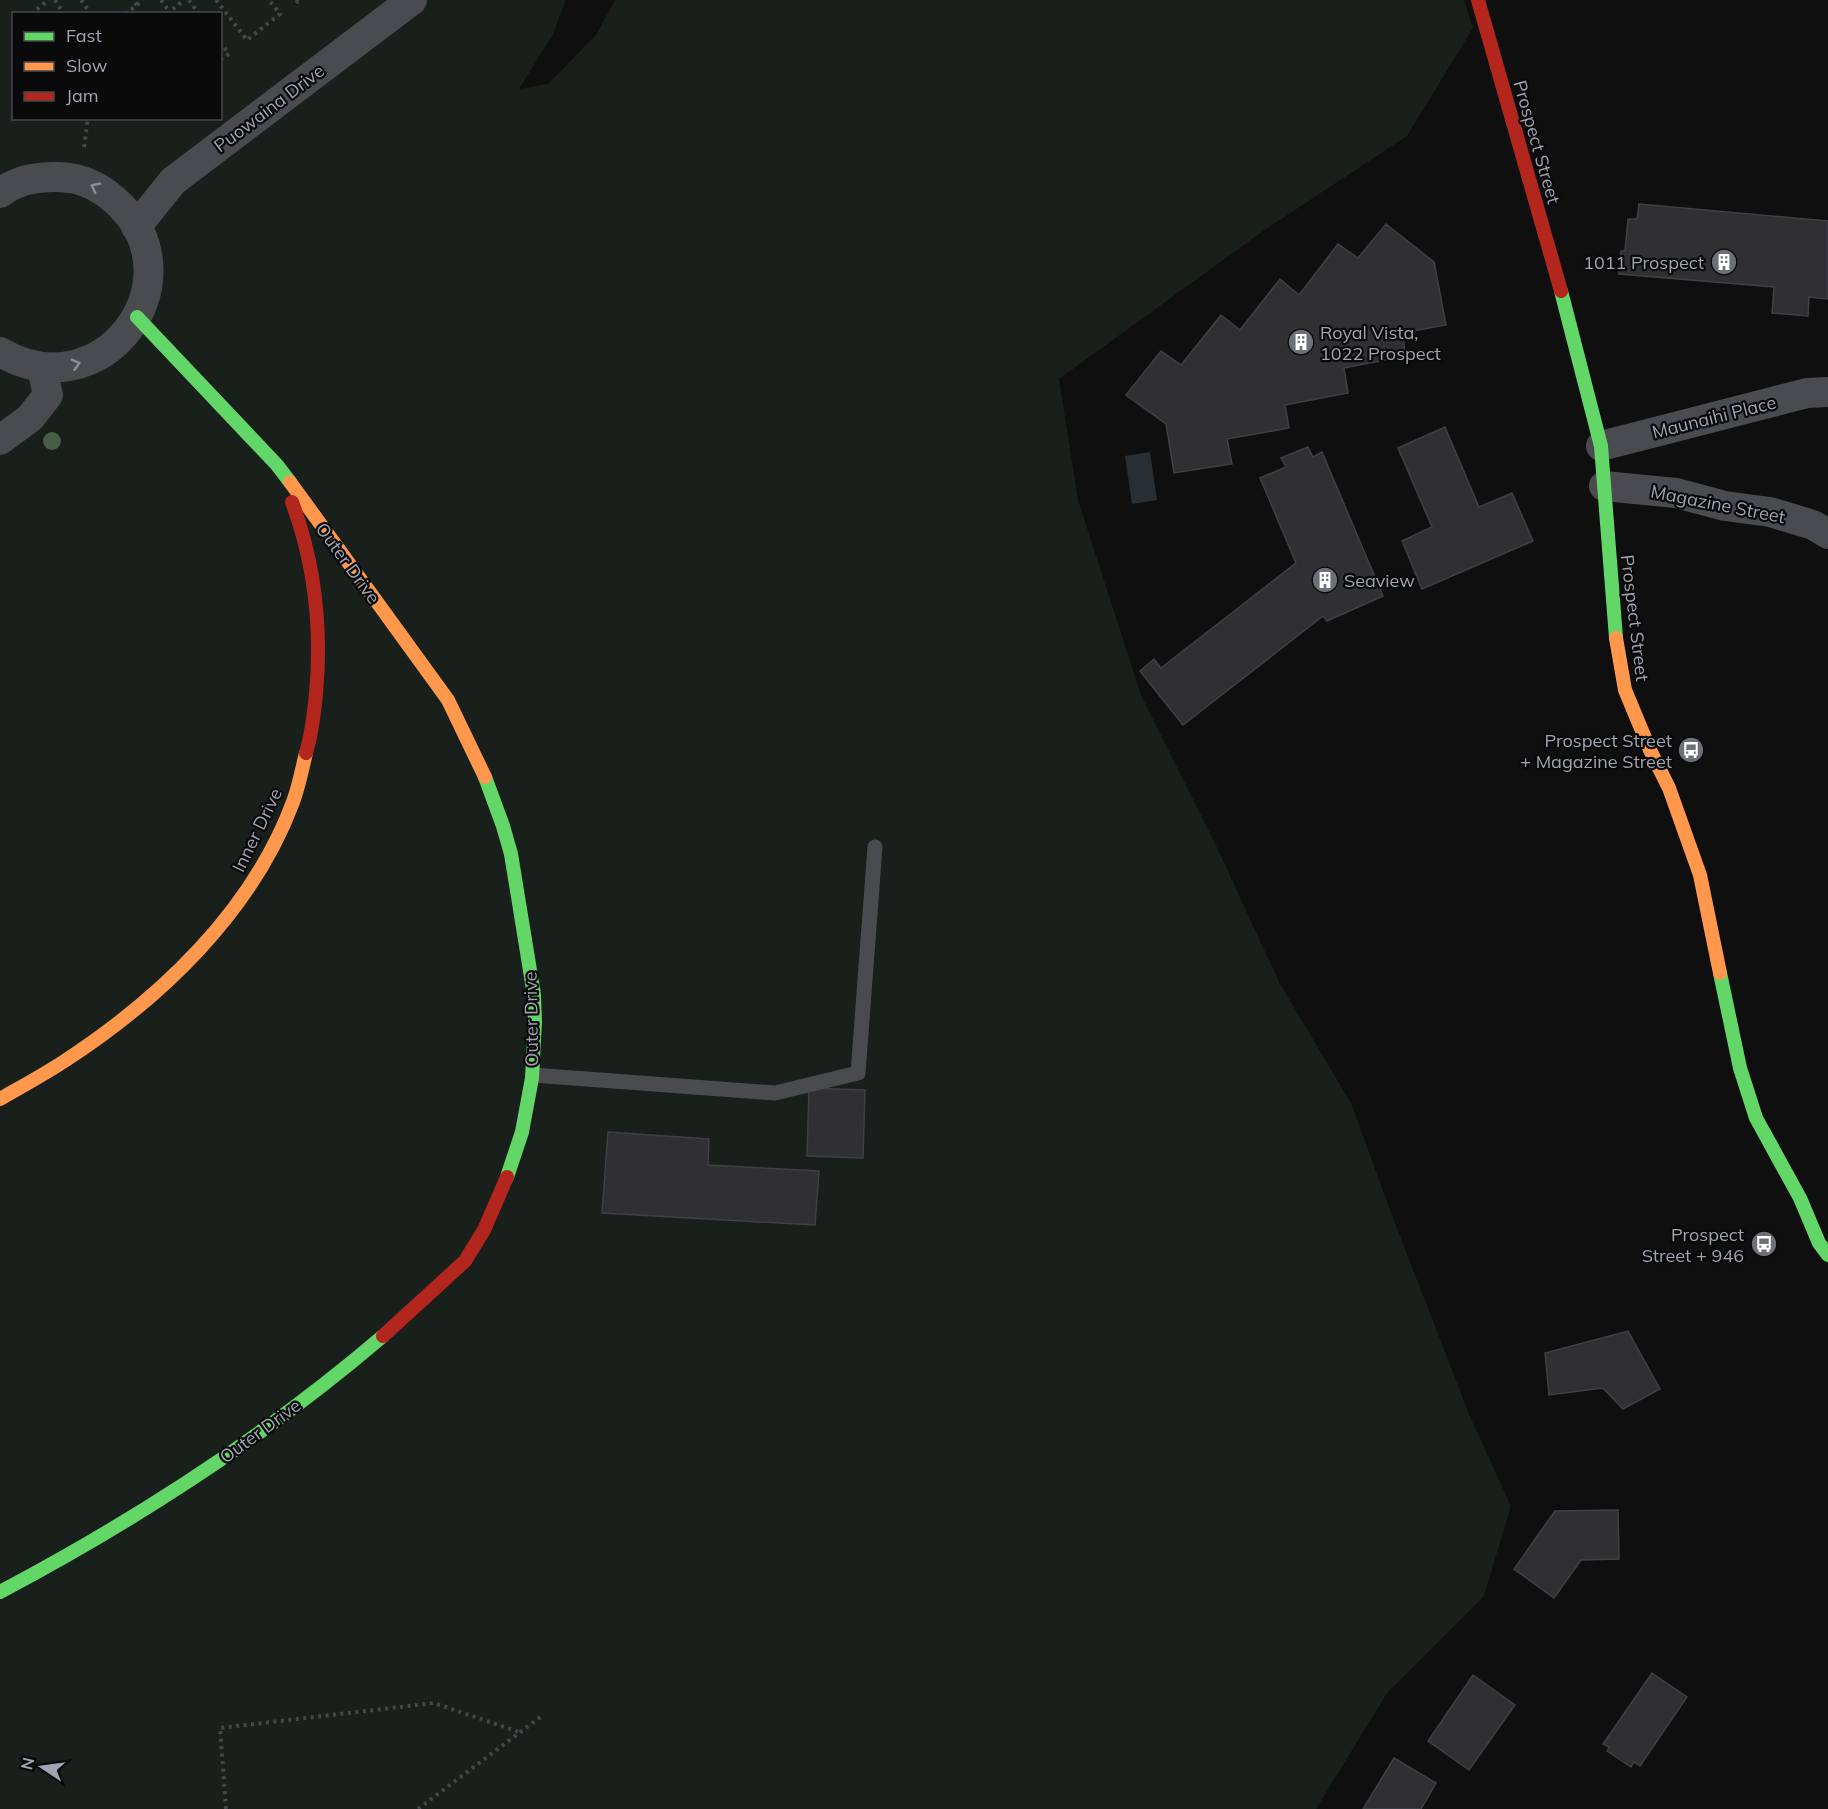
<svg xmlns="http://www.w3.org/2000/svg" width="1828" height="1809" font-family="Mulish,sans-serif">
<style>
.green{fill:#191f1a;fill-rule:evenodd}
.water{fill:#272e34}
.building{fill:#303032;stroke:#3e4044;stroke-width:1.5}
.lines{fill:none;stroke-linecap:round;stroke-linejoin:round}
.path{stroke:#45474a;stroke-width:4;stroke-dasharray:3 4.5;stroke-linecap:butt}
.lane{stroke:#4a4b4f;stroke-width:15}
.street{stroke:#4a4b4f;stroke-width:30}
.fast{stroke:#63d668;stroke-width:14}
.slow{stroke:#ff974d;stroke-width:14}
.jam{stroke:#b3261e;stroke-width:14}
.tree{fill:#485c4a}
.oneway{stroke:#8a8e98}
.labels{text-anchor:middle;dominant-baseline:central;stroke-width:4.5;stroke-linejoin:round;paint-order:stroke}
.street-label{font-size:18px;fill:#a0a5b1;stroke:#0a0a0b}
.poi-label{font-size:18px;fill:#a0a5b1;stroke:#0a0a0b;text-anchor:end}
</style>
<rect width="100%" height="100%" fill="#0f0f10"/>
<!-- green -->
<path class="green" d="M 0,0 L 566,0 L 553,34 L 519,89 L 548,84 L 596,35 L 615,0 L 1464,0 L 1473,28 L 1407,136 L 1263,231 L 1059,379 L 1078,500 L 1141,695 L 1214,841 L 1280,984 L 1351,1103 L 1393,1218 L 1471,1419 L 1511,1506 L 1484,1596 L 1387,1693 L 1316,1809 L 0,1809 ZM 14,14 L 220,14 L 220,118 L 14,118 Z"/>
<!-- water -->
<polygon class="water" points="1150,452 1157,500 1132,504 1125,456"/>
<!-- building -->
<g class="building">
<polygon points="1639,204 1828,221 1828,299 1809,297 1808,316 1772,313 1774,287 1619,274 1621,251 1625,251 1628,219 1637,219"/>
<polygon points="1386,224 1434,262 1446,325 1402,333 1406,356 1344,368 1348,393 1285,405 1289,428 1227,439 1232,464 1174,473 1166,424 1126,395 1161,351 1181,365 1221,315 1240,330 1280,279 1299,295 1338,244 1358,258"/>
<polygon points="1445,427 1479,507 1512,493 1533,541 1422,589 1402,541 1432,527 1398,448"/>
<polygon points="1308,447 1313,457 1322,452 1383,596 1327,621 1323,616 1183,725 1140,671 1154,659 1161,668 1296,563 1260,478 1286,467 1281,458"/>
<polygon points="809,1088 865,1090 863,1158 807,1156"/>
<polygon points="608,1132 709,1139 708,1165 819,1171 815,1225 602,1213"/>
<polygon points="1628,1331 1660,1389 1623,1409 1603,1388 1549,1395 1545,1353"/>
<polygon points="1618,1510 1619,1559 1581,1560 1554,1598 1514,1569 1555,1511"/>
<polygon points="1652,1673 1687,1697 1640,1766 1634,1762 1631,1767 1607,1751 1609,1747 1603,1744"/>
<polygon points="1473,1675 1515,1705 1469,1770 1428,1741"/>
<polygon points="1394,1758 1436,1783 1421,1809 1363,1809"/>
</g>
<g class="lines">
<!-- path -->
<g class="path">
<polyline points="55,0 64,14"/>
<polyline points="81,0 91,14"/>
<polyline points="161,0 169,11"/>
<polyline points="189,0 199,14"/>
<polyline points="216,0 247,40 280,14 269,0"/>
<polyline points="296,0 298,2 301,0"/>
<polyline points="137,5 143,0"/>
<polyline points="31,14 49,0"/>
<polyline points="125,14 137,5 133,0"/>
<polyline points="167,14 184,0"/>
<polyline points="220,42 229,54 220,60"/>
<polyline points="84,147 88,118"/>
<polyline points="226,1809 220,1728 434,1703 519,1732"/>
<polyline points="418,1809 543,1715"/>
</g>
<!-- lane -->
<polyline class="lane" points="533,1075 775,1093 858,1073 875,847"/>
<!-- street -->
<g class="street">
<path d="M 0,193 C 19,178 46,175 70,178 C 90,181 107,192 121,206 C 197,283 102,412 0,352"/>
<polyline points="136,227 173,181 412,0"/>
<polyline points="0,440 30,418 48,395 42,368"/>
<polyline points="1601,446 1807,393 1828,392"/>
<polyline points="1604,486 1676,493 1725,506 1770,512 1813,525 1828,534"/>
</g>
<!-- fast -->
<g class="fast">
<polyline points="1561,291 1601,446 1616,638"/>
<polyline points="137,317 277,465 290,482"/>
<polyline points="485,777 503,826 511,854 534,995 535,1022 532,1078 522,1132 507,1177"/>
<polyline points="1720,973 1740,1068 1756,1118 1800,1198 1819,1243 1828,1255"/>
<path d="M 0,1592 C 136,1520 266,1436 383,1336"/>
</g>
<!-- slow -->
<g class="slow">
<polyline points="290,482 448,700 485,777"/>
<polyline points="1616,638 1625,690 1650,750 1669,788 1700,875 1720,973"/>
<path d="M 0,1099 C 21,1087 43,1075 63,1062 C 160,999 252,912 293,802 C 299,786 302,769 306,753"/>
</g>
<!-- jam -->
<g class="jam">
<polyline points="1478,0 1561,291"/>
<path d="M 292,502 C 315,564 322,628 316,694 C 314,714 312,733 306,753"/>
<polyline points="383,1336 465,1261 484,1230 507,1177"/>
</g>
</g>
<!-- trees -->
<circle class="tree" cx="52" cy="441" r="9"/>
<!-- one-way arrows -->
<defs><path id="oneway-chevron" d="M-2-3.5L2.5 0L-2 3.5" fill="none" stroke-width="1.6" stroke-linecap="round" stroke-linejoin="round" transform="scale(1.5)"/></defs>
<g class="oneway">
<use href="#oneway-chevron" transform="translate(95 187) rotate(-153)"/>
<use href="#oneway-chevron" transform="translate(76 364) rotate(-15)"/>
</g>
<!-- icons -->
<defs>
<g id="building-disc" transform="scale(1.35)"><circle r="9.5" fill="#6d7079" stroke="#0a0a0b"/><path d="M-4-6H4V6H1V3H-1V6H-4ZM-2.5-4.3h1.7v1.8h-1.7ZM.8-4.3h1.7v1.8H.8ZM-2.5-1h1.7V.8h-1.7ZM.8-1h1.7V.8H.8Z" fill="#fff"/></g>
<g id="bus-disc" transform="scale(1.35)"><circle r="9.5" fill="#6d7079" stroke="#0a0a0b"/><path d="M-5-6H5V4H4V6H2V4H-2V6H-4V4H-5ZM-3.5-4V0h7V-4ZM-3.5 1.2v1.5H-2V1.2ZM2 1.2v1.5H3.5V1.2Z" fill="#fff"/></g>
</defs>
<g fill-rule="evenodd">
<use href="#building-disc" x="1724" y="262"/>
<use href="#building-disc" x="1301" y="342"/>
<use href="#building-disc" x="1325" y="580"/>
<use href="#bus-disc" x="1691" y="750"/>
<use href="#bus-disc" x="1764" y="1244"/>
</g>
<g class="labels">
<!-- street labels -->
<g class="street-label">
<text transform="translate(269 108) rotate(-37)">Puowaina Drive</text>
<text transform="translate(1537 142) rotate(74)">Prospect Street</text>
<text transform="translate(1714 417) rotate(-14)">Maunaihi Place</text>
<text transform="translate(1718 504) rotate(11)">Magazine Street</text>
<text transform="translate(348 563) rotate(54)">Outer Drive</text>
<text transform="translate(1635 618) rotate(83)">Prospect Street</text>
<text transform="translate(257 830) rotate(-64)">Inner Drive</text>
<text transform="translate(531 1019) rotate(-91)">Outer Drive</text>
<text transform="translate(260 1431) rotate(-36)">Outer Drive</text>
</g>
<!-- poi labels -->
<g class="poi-label">
<text x="1704" y="262">1011 Prospect</text>
<text x="1320" y="332" text-anchor="start">Royal Vista,<tspan x="1320" dy="21">1022 Prospect</tspan></text>
<text x="1344" y="580" text-anchor="start">Seaview</text>
<text x="1672" y="740">Prospect Street<tspan x="1672" dy="21">+ Magazine Street</tspan></text>
<text x="1744" y="1234">Prospect<tspan x="1744" dy="21">Street + 946</tspan></text>
</g>
</g>
<!-- legend -->
<rect x="12" y="12" width="210" height="108" fill="#0a0a0b" stroke="#46484d" stroke-width="1.5"/>
<rect x="24" y="32" width="30" height="9" fill="#63d668" stroke="#46484d" stroke-width="1.5"/>
<text x="66" y="42" font-size="18" fill="#a0a5b1">Fast</text>
<rect x="24" y="62" width="30" height="9" fill="#ff974d" stroke="#46484d" stroke-width="1.5"/>
<text x="66" y="72" font-size="18" fill="#a0a5b1">Slow</text>
<rect x="24" y="92" width="30" height="9" fill="#b3261e" stroke="#46484d" stroke-width="1.5"/>
<text x="66" y="102" font-size="18" fill="#a0a5b1">Jam</text>
<!-- north arrow -->
<g transform="translate(42 1767) rotate(283)" stroke="#0a0a0b" stroke-width="4.5" paint-order="stroke">
<path d="M0-4.5L10 22L0 15L-10 22Z" fill="#a0a5b1"/>
<text y="-9" font-size="16" font-weight="bold" text-anchor="middle" fill="#a0a5b1">N</text>
</g>
</svg>
